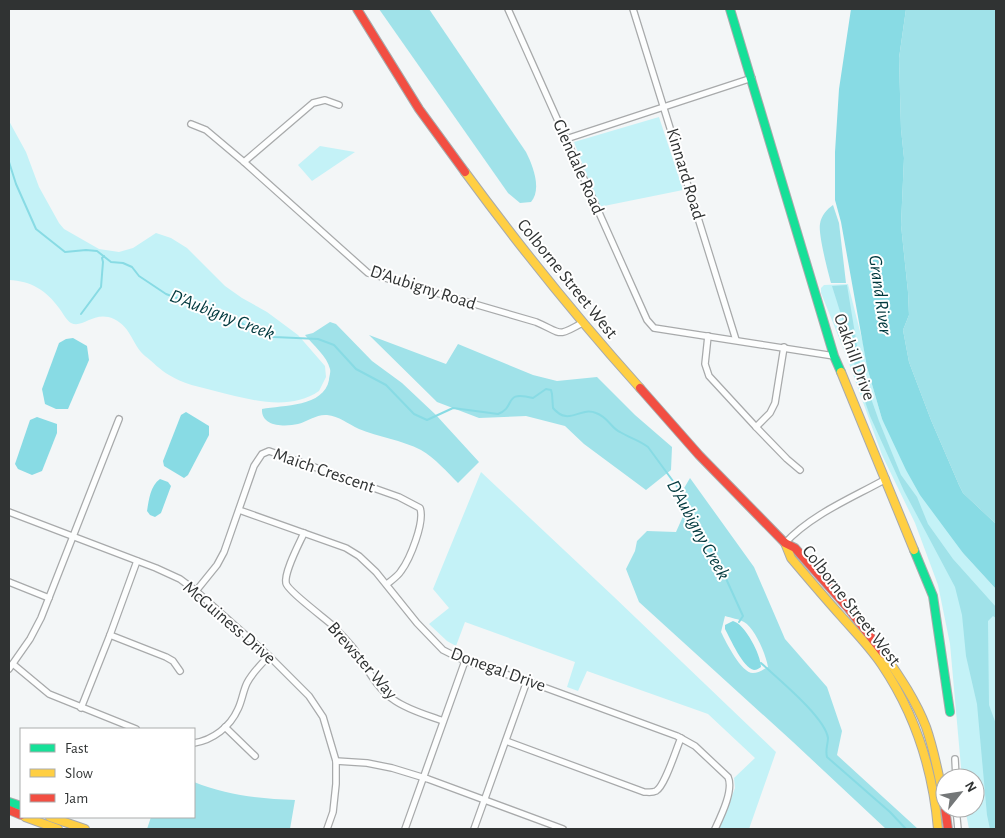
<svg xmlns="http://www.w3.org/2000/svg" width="1005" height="838" font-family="'Alegreya Sans',sans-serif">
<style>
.green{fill:#c4f2f7}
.forest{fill:#a0e2e9;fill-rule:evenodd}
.water{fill:#88dbe4}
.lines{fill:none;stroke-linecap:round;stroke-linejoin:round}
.stream{stroke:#88dbe4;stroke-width:2}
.street-casing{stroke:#a8aaab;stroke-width:8}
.fast-casing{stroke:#a8aaab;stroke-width:10}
.slow-casing{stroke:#a8aaab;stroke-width:10}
.jam-casing{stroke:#a8aaab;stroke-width:10}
.street{stroke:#fdfefe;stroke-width:5.5}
.fast{stroke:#16e098;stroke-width:8}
.slow{stroke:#ffcf43;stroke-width:8}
.jam{stroke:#f24e42;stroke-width:8}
.labels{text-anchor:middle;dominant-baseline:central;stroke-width:4;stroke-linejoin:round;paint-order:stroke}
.street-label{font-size:18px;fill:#303333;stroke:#fff}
.water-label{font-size:19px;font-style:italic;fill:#00393e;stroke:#fff}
</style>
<rect width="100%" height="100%" fill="#f3f6f7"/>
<!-- green -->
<g class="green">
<polygon points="659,117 683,190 599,207 574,142"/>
<path d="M 9,121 L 26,152 L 39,187 L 59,223 L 64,229 L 99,249 L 119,252 L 133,248 L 156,233 L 171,238 L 187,248 L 225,286 L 242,298 L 267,312 L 298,335 L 325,366 L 326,377 L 319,391 C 289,412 247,399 215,391 C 200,387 183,384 169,375 C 160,370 153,362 145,356 C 132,345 132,328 114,319 C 94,310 83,329 71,323 C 66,320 63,313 59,308 C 46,290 31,281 9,280 Z"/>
<polygon points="320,146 355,152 312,181 298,165"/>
<polygon points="848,284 863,343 867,367 882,419 963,553 996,589 996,829 969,829 965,808 975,808 975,778 962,778 950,644 938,585 915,523 882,455 846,355 821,293 821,288 824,285"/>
<polygon points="481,472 613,596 776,752 749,829 719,829 735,788 734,778 755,758 708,714 587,671 578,691 567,687 575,662 465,622 456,646 447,641 429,624 449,608 433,589"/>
</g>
<!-- forest -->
<g class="forest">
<path d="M 379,9 L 429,9 L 526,152 C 533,166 542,189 531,202 L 520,203 L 508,193 Z"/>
<polygon points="906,9 996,9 996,524 963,493 959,485 931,420 909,362 903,330 909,315 908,292 901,225 904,158 901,129 899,58"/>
<path d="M 833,205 L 839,223 L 846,283 L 831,283 C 828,272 818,234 820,224 C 821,216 827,209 833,205 Z"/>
<polygon points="847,285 861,370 879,421 901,475 917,497 928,524 953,559 996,607 996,618 993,616 988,621 989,705 996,724 996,828 990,829 987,815 977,704 966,656 962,615 955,587 904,491 870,416 859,384 849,340 832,286"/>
<path d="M 330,322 L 336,324 L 372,361 L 402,383 L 436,415 L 479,462 L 458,483 C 447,472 435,458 421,450 C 402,440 378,437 359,429 C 348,424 339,416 327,415 C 317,414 308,421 298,424 C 285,427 261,427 262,409 C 283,405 324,407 329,380 C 329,377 331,372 330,369 C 327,356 313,345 305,335 L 313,333 Z"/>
<polygon points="369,335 446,364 458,344 533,375 557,381 597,377 635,415 672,447 671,470 646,490 584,444 565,426 526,416 479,418 437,402"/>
<path d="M 690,478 L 754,567 L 785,639 L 827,687 L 842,731 L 837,755 L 918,829 L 886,829 L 793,742 L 639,602 L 626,569 L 635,551 L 637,541 L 647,531 L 676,532 L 684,514 L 680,495 ZM 725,616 C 731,618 739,619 744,622 C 755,628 766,655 768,667 C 764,669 758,673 753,673 C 741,673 726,642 721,632 Z"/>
<path d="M 194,782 C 227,795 259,799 295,800 L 290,829 L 147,829 L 151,817 L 194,817 Z"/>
</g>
<!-- water -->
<g class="water">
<polygon points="851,9 906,9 899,58 901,129 904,158 901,225 908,292 909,315 903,330 909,362 931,420 959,485 963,493 996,524 996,589 963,553 920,495 906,470 882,419 867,367 841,222 835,200 835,152 839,89"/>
<polygon points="73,338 87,346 89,360 68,409 56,409 45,404 42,389 59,343 66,339"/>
<polygon points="186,412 209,426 209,435 188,475 184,478 164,466 163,461 181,415"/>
<polygon points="37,417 57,424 57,433 42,471 32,475 18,469 15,464 30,420"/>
<path d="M 160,479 L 168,482 L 171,486 L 161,513 L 155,517 L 150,515 L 147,511 C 149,500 150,486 160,479 Z"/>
<path d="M 733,621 C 745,624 761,655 761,667 C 759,668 757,670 754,670 C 743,668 730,638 725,629 L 725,625 Z"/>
</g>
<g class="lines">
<!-- stream -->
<g class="stream">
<path d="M 9,162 L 16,184 L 36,229 L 65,252 L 86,250 L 97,251 L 111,262 L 123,263 L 132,267 L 139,276 L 166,294 L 198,306 L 223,312 L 235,318 L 251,330 L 274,337 L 318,339 L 334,345 L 356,369 L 386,385 L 414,414 L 427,420 L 453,408 L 498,414 C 517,407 502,390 533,398 L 546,389 L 551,390 L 552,394 L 553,408 C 569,427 580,406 596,413 C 608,417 611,428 620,432 C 630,438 639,440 648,447 L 681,492 L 691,516 L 718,561 L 743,616 L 739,622"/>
<polyline points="81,314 101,287 103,262 102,258 104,256"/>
<path d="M 761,663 C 777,678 825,717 828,738 C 828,744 825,750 827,757 L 890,812 L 906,829"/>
</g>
<!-- street casing -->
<g class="street-casing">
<g id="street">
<polyline points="508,9 647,320 654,328 834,356"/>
<polyline points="633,9 736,340"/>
<path d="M 191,124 L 206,130 L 244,162 L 368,273 L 536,322 C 562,333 556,338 582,323"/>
<polyline points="566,139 752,78"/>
<polyline points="244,162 313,103 325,100 339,105"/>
<polyline points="708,336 705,364 709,376 756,427 787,459 800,470"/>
<polyline points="756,427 770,413 775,403 784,347"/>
<path d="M 239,510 L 346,548 L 359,556 L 376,572 L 417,623 L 443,650 L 465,661 L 527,681 L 677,736 L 695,746 L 728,777 C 734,790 721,816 715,829"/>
<polyline points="9,512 156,568 180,579 196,591 269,656 309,696 323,717 336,761 336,784 333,812 327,829"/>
<path d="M 304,533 C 299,544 284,572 286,583 C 287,590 323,617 331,624 C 339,632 347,640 354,649 C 366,666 376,688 394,700 C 408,710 427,715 443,721"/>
<path d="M 785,543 C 812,514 852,498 886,479"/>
<polyline points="9,582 49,598"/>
<path d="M 196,591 L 217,565 L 224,552 L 254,466 L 262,454 L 269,451 L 399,497 L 420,508 C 425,522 410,559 401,571 C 398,576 392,580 387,584"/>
<polyline points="110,635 166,657 173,661 180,671"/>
<polyline points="13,664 49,694 136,729"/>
<polyline points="9,669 30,639 41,618 119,419"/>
<polyline points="81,708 110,635 137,561"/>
<polyline points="225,727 255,756"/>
<path d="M 506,741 L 644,792 C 648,792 652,793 656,791 C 665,786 676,749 681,738"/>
<path d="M 194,743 C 213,740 230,727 238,709 C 242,701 243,691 247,683 C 252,673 261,664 269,656"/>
<polyline points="955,759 956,778"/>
<polyline points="336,761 367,763 392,768 428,779 563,829"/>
<polyline points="956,808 958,829"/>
<polyline points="405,829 465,661"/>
<polyline points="474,829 527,681"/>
</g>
</g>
<!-- fast casing -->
<g class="fast-casing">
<g id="fast">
<polyline points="730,9 834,356 841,372"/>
<polyline points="914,550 933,596 950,712"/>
<polyline points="9,802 21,806"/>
</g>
</g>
<!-- slow casing -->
<g class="slow-casing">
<g id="slow">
<path d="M 465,172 C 520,247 578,319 640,388"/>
<polyline points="841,372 914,550"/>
<path d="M 785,543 L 791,558 C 807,577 824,597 841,616 C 855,632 870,647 882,665 C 915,714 933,770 938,829"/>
<path d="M 884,654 C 900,677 916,701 926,727 C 935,753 940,780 945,806"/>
<polyline points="25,817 58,829"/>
<polyline points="50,817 85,829"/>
</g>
</g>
<!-- jam casing -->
<g class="jam-casing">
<g id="jam">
<polyline points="357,9 419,109 465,172"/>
<polyline points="640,388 699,455 785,543 795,548 848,608 884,654"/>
<polyline points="945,808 948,829"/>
<polyline points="9,810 21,815"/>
</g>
</g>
<!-- street -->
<use href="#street" class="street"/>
<!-- fast -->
<use href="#fast" class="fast"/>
<!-- slow -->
<use href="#slow" class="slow"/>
<!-- jam -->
<use href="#jam" class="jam"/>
</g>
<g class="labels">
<!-- street labels -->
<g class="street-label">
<text transform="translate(578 167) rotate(66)">Glendale Road</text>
<text transform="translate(685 174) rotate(73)">Kinnard Road</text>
<text transform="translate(567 279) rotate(51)">Colborne Street West</text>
<text transform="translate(423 288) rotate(18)">D'Aubigny Road</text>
<text transform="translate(854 357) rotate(70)">Oakhill Drive</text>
<text transform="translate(324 471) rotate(19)">Maich Crescent</text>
<text transform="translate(851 606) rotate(52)">Colborne Street West</text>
<text transform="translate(229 623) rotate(41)">McGuiness Drive</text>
<text transform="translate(362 661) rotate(49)">Brewster Way</text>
<text transform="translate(498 670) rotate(20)">Donegal Drive</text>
</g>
<!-- water labels -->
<g class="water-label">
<text transform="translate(880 295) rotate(82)">Grand River</text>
<text transform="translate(222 315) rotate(21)">D'Aubigny Creek</text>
<text transform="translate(698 530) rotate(61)">D'Aubigny Creek</text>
</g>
</g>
<!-- border -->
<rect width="1005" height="838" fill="none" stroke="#303333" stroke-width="20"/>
<!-- legend -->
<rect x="20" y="728" width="175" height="90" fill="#ffffff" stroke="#acadad"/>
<rect x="30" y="744" width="25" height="8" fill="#16e098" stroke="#acadad"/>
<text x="65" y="753" font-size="15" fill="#303333">Fast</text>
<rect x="30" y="769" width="25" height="8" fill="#ffcf43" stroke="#acadad"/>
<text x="65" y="778" font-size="15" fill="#303333">Slow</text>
<rect x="30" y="794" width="25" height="8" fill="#f24e42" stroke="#acadad"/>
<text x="65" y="803" font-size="15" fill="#303333">Jam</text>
<!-- north arrow -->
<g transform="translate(960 793) rotate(60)"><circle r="24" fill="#ffffff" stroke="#acadad"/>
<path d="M0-4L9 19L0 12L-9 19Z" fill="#747778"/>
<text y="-8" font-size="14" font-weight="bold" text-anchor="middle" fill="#303333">N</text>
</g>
</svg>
